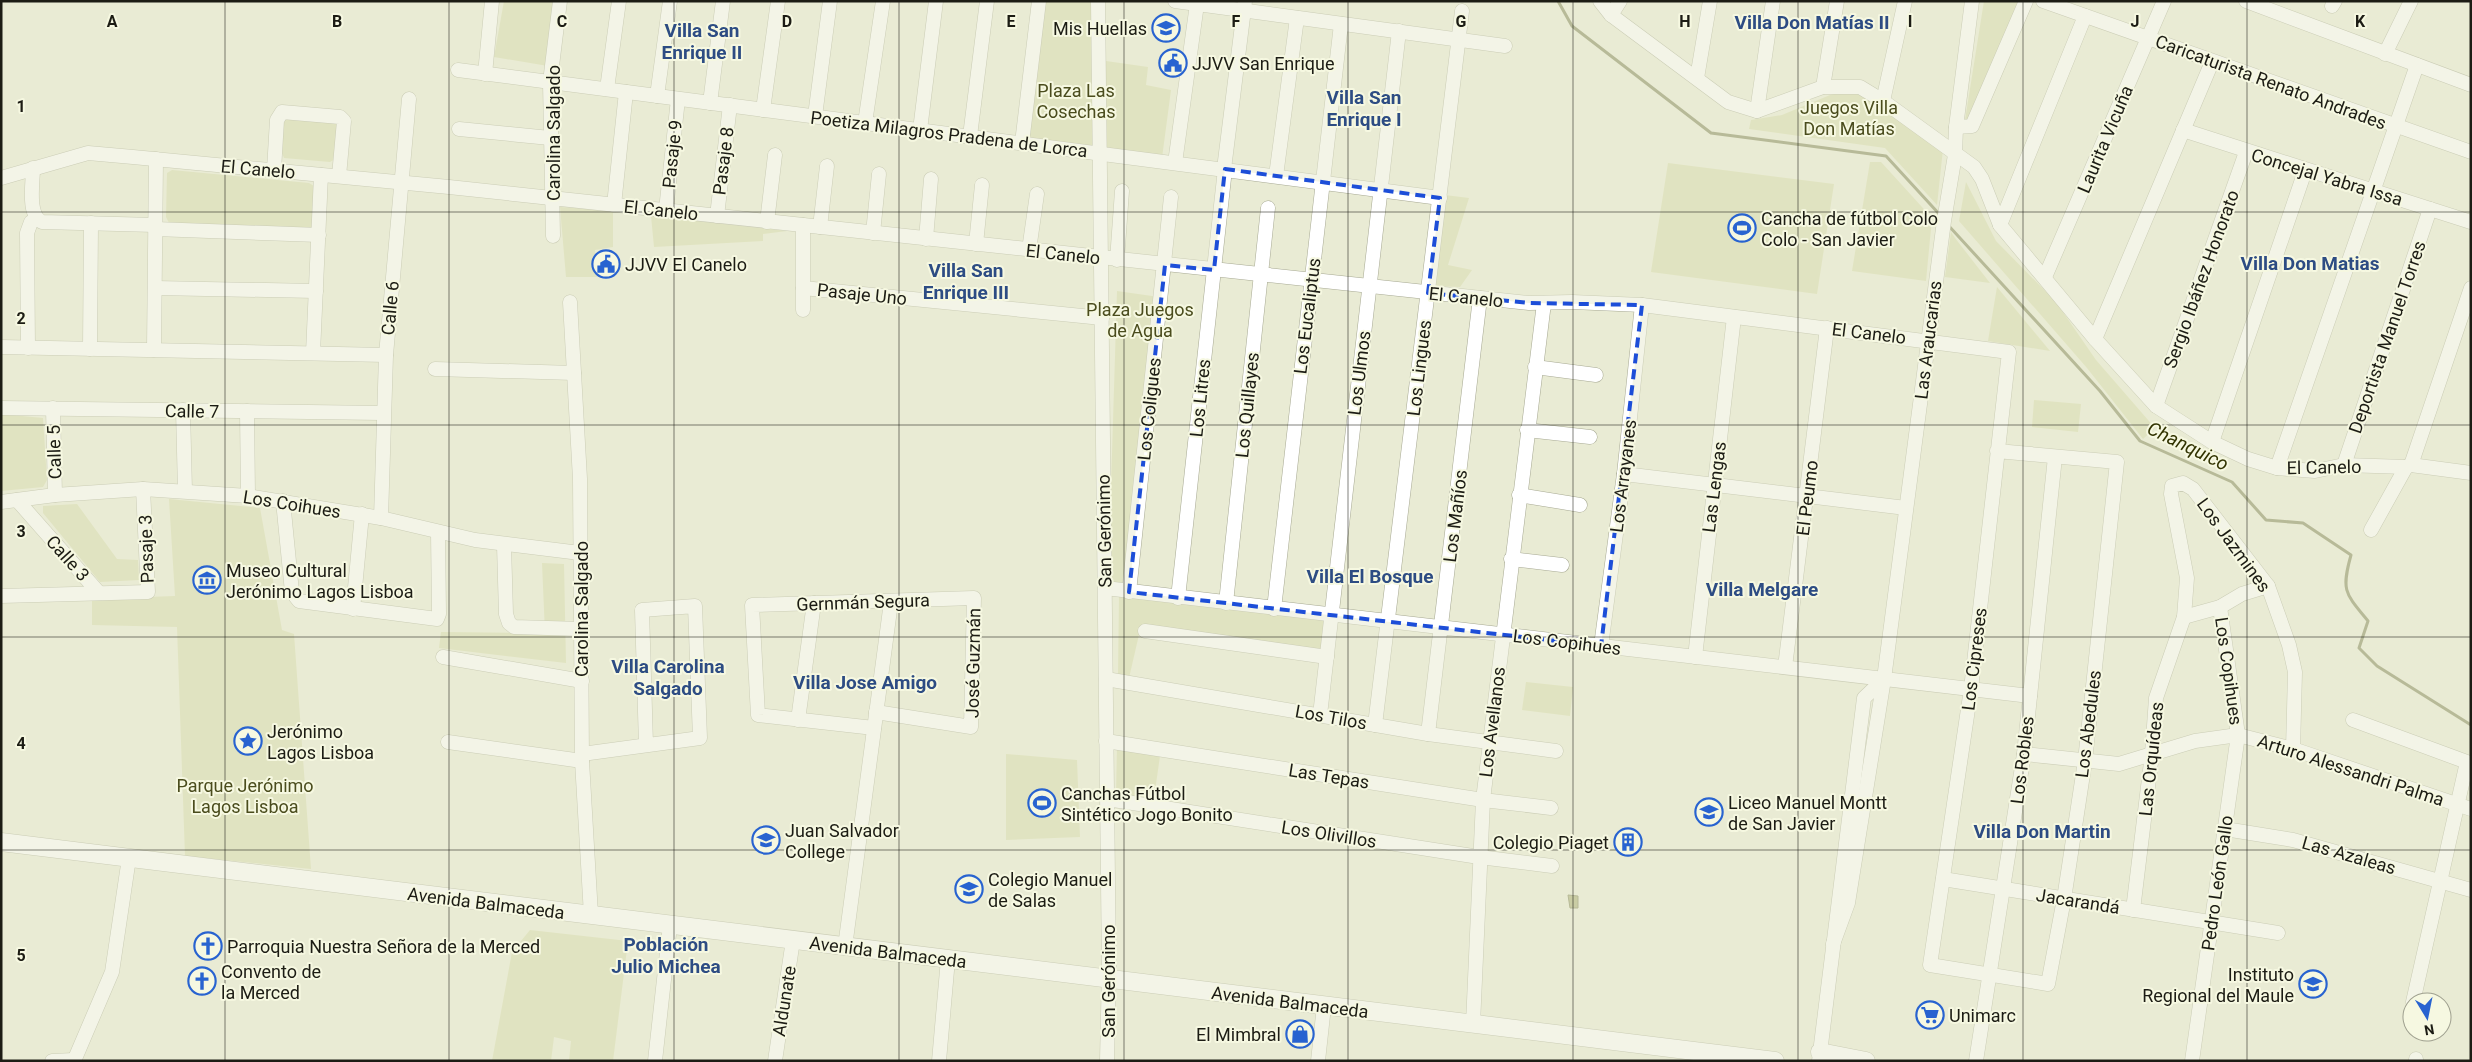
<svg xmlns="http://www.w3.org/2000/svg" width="2472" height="1062" font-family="Roboto,sans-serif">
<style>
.green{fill:#d6daaa}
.water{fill:#a4a86a;stroke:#7b7e50}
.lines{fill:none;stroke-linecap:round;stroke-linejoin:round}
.stream{stroke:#7b7e50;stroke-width:3}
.minor-casing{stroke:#a7a993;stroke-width:15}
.major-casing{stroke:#a7a993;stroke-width:19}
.minor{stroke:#fff;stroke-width:14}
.major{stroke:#fff;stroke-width:18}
.marked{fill:none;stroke:#1d4ed8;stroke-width:4;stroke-dasharray:10 6;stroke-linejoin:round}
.grid{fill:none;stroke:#1c1c14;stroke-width:1;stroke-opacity:0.55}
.labels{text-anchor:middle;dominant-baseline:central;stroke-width:4;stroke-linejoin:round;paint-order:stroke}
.poi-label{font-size:18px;fill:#1c1c14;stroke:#f6f8e1;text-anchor:start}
.street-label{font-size:18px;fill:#1c1c14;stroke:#f6f8e1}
.park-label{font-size:18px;fill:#4a4c1d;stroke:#f6f8e1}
.neighbourhood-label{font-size:19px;font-weight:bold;fill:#2d4c83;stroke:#f6f8e1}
.water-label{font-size:19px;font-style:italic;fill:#313300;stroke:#f6f8e1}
.grid-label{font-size:16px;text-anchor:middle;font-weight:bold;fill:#1c1c14;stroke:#f6f8e1;stroke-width:4;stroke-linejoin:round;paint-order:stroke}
</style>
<rect width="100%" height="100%" fill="#e9ebd4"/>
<!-- green -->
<g class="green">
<polygon points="504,1 559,1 548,66 494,57"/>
<polygon points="1042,1 1092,1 1092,59 1148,67 1146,85 1171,90 1162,158 1027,138"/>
<polygon points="1984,1 2020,1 1971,120 1965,120"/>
<polygon points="1847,91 1860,94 1943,149 1937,205 1885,148 1749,129 1751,120 1782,115 1830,95"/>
<path d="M 287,118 L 335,123 L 338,127 L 335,159 L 330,162 L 284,158 C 279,147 279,127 287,118 Z"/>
<polygon points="1870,162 1881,162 1932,218 1926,281 1852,271"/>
<polygon points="1668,163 1834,184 1817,294 1651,272"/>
<polygon points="172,170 309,183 314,186 312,228 308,230 169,223 166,217 167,173"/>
<polygon points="1966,182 1996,241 2056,302 2096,360 2155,428 2143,439 2087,368 1959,221"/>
<polygon points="1445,195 1469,198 1448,265 1472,270 1460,287 1434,286"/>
<polygon points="560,207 613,211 613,247 595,250 597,277 566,277"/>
<polygon points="651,216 787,231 763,234 763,241 654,247"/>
<polygon points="1951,232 1955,238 1990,283 1945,277"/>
<polygon points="1997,287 2050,351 1988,341"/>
<polygon points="1117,291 1166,298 1131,586 1108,584"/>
<polygon points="2034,400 2081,404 2078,432 2032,427"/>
<polygon points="1,414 43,418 47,480 43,487 1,491"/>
<polygon points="169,499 260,508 282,630 294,634 311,869 185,856 177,627 92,625 92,599 175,596"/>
<polygon points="77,504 117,559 138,560 139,580 100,582 43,513 43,506"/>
<polygon points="542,563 564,564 566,663 439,648 441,632 545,633"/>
<polygon points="1119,597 1337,619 1330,655 1141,626 1129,678 1118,676"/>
<polygon points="1526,682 1573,687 1570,716 1522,710"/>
<polygon points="1117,747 1160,756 1154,798 1116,794"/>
<polygon points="1006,754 1077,760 1080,837 1006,840"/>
<polygon points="530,930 628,941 613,1061 569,1061 571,1041 554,1037 551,1061 492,1061 512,952"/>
</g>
<!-- water -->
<polygon class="water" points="1568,895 1578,896 1578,908 1570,908"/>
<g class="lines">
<!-- stream -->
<g class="stream">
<polyline points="1558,1 1572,26 1711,133 1886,156 1941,216"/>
<path d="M 1948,225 L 2100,391 L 2140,441 L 2232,482 L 2266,520 L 2303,523 L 2351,555 C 2341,591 2345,593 2368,621 L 2359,648 L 2377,666 L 2471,725"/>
</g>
<!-- minor casing -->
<g class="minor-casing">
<g id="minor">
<polyline points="1098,1 1109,970 1107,1061"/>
<polyline points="1175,1 1505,46"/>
<polyline points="1600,1 1611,15 1728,102 1757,111 1823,87 1860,87 1883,101 1974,167 1982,179 2000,225 2095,339 2156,406 2212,442 2248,459 2277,468 2315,471 2344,465 2406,467 2411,465 2471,473"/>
<polyline points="2043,1 2471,152"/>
<polyline points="2246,1 2471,85"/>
<polyline points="2332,6 2335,1"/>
<polyline points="1611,15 1620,1"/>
<polyline points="2385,54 2411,1"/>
<polyline points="458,70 1440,198"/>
<polyline points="485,74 492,1"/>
<polyline points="1697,78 1710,1"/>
<polyline points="1823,87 1837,1"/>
<polyline points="607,89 619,1"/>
<polyline points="657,96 670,1"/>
<polyline points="1883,101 1905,1"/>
<polyline points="710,103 723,1"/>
<polyline points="763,110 778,1"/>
<polyline points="1757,111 1773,1"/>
<polyline points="815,116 830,1"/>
<polyline points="865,123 883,1"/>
<polyline points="1956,127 1972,126 2026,1"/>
<polyline points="459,129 550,138"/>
<polyline points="920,130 936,1"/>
<polyline points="2183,130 2471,222"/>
<polyline points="970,136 987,1"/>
<polyline points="1022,143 1039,1"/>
<polyline points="1175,163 1197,4"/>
<path d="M 33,168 C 33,183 27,215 42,222 L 155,225"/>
<polyline points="1224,169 1245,1"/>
<polyline points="274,170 277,120 282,112 340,117 344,121 339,176"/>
<polyline points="1276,176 1297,18"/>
<polyline points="1,178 88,153 133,157 449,187 1529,303 1572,302 1642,305 2009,352 1971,689 1930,965 2048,984 2064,899 2085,761 2117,462 1997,451"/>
<polyline points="614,205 626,92"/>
<polyline points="666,210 678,99"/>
<polyline points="717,216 730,105"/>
<polyline points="767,222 775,155"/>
<polyline points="803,225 803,310"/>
<polyline points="2000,225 2085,16"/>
<polyline points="820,227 827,166"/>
<polyline points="155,229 319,235"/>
<polyline points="873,233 879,174"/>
<polyline points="553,236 550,82 560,1"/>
<polyline points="926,239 931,179"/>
<polyline points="976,244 982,185"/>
<polyline points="1029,250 1037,194"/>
<polyline points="1117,260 1122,191"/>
<polyline points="2045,277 2164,1"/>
<polyline points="155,288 316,291"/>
<polyline points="803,288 1102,318"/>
<polyline points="570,302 580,479 582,761 591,915"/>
<polyline points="2095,339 2212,62"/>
<polyline points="1,347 386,355"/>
<polyline points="28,348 27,233 31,222 37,219"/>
<polyline points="90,349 91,223"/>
<polyline points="154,350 156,159"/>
<polyline points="313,353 321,175"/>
<polyline points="1535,367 1596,375"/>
<polyline points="435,369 574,373"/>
<polyline points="2156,406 2246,152"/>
<polyline points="1,408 382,413"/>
<polyline points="53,408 55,495"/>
<polyline points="183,410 185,491"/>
<polyline points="247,411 248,496"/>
<polyline points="1527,430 1590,437"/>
<polyline points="2212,442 2305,171"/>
<polyline points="2344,465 2430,209"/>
<polyline points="2411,465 2471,288"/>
<polyline points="2277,468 2417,65"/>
<polyline points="1624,474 1906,508"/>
<polyline points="1519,495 1580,505"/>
<polyline points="17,500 99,593"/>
<polyline points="283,501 292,592 299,601 437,619 439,614 438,532"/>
<polyline points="1,502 55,495 143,489 248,496 381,518 475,540 580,553"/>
<polyline points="381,518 386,355 409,99"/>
<polyline points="2371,530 2406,467"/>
<polyline points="504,545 506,614 509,623 514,627 581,629"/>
<polyline points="1511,559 1562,565"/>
<polyline points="1105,588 2030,696"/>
<polyline points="1129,592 1171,197"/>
<polyline points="1,596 148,592 143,489"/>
<polyline points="1178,598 1225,169"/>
<polyline points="1226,603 1268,208"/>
<polyline points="353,609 362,514"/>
<polyline points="1274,609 1341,24"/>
<polyline points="2184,617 2220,607 2242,594 2268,586"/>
<polyline points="1145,631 1327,657"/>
<polyline points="1601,646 1624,474 1642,305"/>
<polyline points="443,657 582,681"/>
<polyline points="1695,657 1734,317"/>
<polyline points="1785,667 1827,328"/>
<polyline points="1106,679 1428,734 1556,751"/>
<polyline points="1320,715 1399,31"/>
<polyline points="798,720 814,603"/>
<polyline points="2353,720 2467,762 2413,1002"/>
<polyline points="1375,725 1462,11"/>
<polyline points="874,728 758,715 752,605 974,598 971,727 876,712"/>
<polyline points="1428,734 1480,298"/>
<polyline points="1106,741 1483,800 1551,808"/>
<polyline points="448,742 582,761"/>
<polyline points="582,754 700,738 695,606 642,610 646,745"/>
<polyline points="2024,754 2119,764 2195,741 2238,735 2293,749 2471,809"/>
<polyline points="1107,799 1479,857 1552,866"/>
<polyline points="2225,829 2293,840 2471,890"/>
<polyline points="1943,879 2278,933"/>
<polyline points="2133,910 2152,754 2156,698 2184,617 2187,578 2171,494 2172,486 2183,483 2193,489 2268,586 2289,645 2295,672 2293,749"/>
<polyline points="1833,944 1848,903 1884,679 1944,221 1955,155 1956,127 1972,1"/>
<polyline points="845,947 891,602"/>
<polyline points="1473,1024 1483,800 1544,303"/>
<polyline points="52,1061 74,1060"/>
<polyline points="74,1061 112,972 129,858"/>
<polyline points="655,1061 670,925"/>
<polyline points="775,1061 793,940"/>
<polyline points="939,1061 948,959"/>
<polyline points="1318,1061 1324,1006"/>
<polyline points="1819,1061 1864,698 1884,679"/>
<polyline points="1976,1061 2024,754 2055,457"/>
<polyline points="2192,1061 2238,735 2220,607"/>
<polyline points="2416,1061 2416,1059"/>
</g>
</g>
<!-- major casing -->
<g class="major-casing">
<g id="major">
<polyline points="1,842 1775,1061"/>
<polyline points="1820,1052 1866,1061"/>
</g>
</g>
<!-- minor -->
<use href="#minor" class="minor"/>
<!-- major -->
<use href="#major" class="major"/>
</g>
<!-- marked area -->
<path d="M0 0H2472V1062H0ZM 1225,169 L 1440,198 L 1428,293 L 1529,303 L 1642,305 L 1601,646 L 1129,592 L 1165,265 L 1214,270 Z" fill="#e9ebd4" fill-opacity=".55" fill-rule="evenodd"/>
<path class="marked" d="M 1225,169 L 1440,198 L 1428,293 L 1529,303 L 1642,305 L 1601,646 L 1129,592 L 1165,265 L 1214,270 Z"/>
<!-- grid -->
<path class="grid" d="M 225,1 L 225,1061M 449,1 L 449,1061M 674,1 L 674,1061M 899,1 L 899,1061M 1124,1 L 1124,1061M 1348,1 L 1348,1061M 1573,1 L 1573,1061M 1798,1 L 1798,1061M 2023,1 L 2023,1061M 2247,1 L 2247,1061M 1,212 L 2471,212M 1,425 L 2471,425M 1,637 L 2471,637M 1,850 L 2471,850"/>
<!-- icons -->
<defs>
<g id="school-ring" transform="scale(1.4375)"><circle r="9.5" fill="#f6f8e1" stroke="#2863d0" stroke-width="1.5"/><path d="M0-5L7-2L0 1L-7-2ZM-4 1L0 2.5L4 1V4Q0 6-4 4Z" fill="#2863d0"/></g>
<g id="civic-ring" transform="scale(1.4375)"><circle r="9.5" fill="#f6f8e1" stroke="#2863d0" stroke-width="1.5"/><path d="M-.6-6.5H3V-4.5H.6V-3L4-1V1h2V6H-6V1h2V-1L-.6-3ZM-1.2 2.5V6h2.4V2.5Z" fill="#2863d0"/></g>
<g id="stadium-ring" transform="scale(1.4375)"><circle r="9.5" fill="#f6f8e1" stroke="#2863d0" stroke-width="1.5"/><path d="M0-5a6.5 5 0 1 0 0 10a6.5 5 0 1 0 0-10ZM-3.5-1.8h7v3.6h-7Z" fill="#2863d0"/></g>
<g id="museum-ring" transform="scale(1.4375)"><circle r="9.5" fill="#f6f8e1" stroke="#2863d0" stroke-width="1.5"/><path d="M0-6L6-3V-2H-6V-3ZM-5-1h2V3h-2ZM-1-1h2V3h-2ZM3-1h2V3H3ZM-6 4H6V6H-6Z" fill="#2863d0"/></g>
<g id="sight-ring" transform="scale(1.4375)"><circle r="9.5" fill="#f6f8e1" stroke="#2863d0" stroke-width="1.5"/><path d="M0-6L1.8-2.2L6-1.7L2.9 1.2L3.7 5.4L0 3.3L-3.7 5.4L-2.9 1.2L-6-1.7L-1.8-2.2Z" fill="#2863d0"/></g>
<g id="building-ring" transform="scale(1.4375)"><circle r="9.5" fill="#f6f8e1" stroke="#2863d0" stroke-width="1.5"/><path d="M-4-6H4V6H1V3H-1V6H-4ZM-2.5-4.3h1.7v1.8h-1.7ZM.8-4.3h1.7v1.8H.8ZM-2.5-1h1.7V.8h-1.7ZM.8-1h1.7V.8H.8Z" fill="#2863d0"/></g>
<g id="church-ring" transform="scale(1.4375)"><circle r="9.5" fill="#f6f8e1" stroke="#2863d0" stroke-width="1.5"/><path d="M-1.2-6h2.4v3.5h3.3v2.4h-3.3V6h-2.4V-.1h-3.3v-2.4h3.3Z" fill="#2863d0"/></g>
<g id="supermarket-ring" transform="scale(1.4375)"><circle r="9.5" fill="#f6f8e1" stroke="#2863d0" stroke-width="1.5"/><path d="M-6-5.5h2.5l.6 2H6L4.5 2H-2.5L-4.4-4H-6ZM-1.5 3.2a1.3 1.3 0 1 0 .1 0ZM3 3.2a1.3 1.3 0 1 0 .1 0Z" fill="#2863d0"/></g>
<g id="shop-ring" transform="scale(1.4375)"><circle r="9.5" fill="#f6f8e1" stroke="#2863d0" stroke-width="1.5"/><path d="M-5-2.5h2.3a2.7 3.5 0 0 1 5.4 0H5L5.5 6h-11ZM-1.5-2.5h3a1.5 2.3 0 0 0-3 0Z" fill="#2863d0"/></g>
</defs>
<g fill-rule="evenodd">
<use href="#school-ring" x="1166" y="28"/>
<use href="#civic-ring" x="1173" y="63"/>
<use href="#stadium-ring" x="1742" y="228"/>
<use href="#civic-ring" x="606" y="264"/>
<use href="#museum-ring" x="207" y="580"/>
<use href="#sight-ring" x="248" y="741"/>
<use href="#stadium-ring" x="1042" y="803"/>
<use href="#school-ring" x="1709" y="812"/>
<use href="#school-ring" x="766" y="840"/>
<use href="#building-ring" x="1628" y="842"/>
<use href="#school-ring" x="969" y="889"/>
<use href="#church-ring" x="208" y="946"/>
<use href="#church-ring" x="202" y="981"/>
<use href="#school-ring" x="2313" y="984"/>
<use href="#supermarket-ring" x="1930" y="1015"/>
<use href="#shop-ring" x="1300" y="1034"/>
</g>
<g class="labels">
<!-- poi labels -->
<g class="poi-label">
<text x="1147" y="28" text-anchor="end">Mis Huellas</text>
<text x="1192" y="63">JJVV San Enrique</text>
<text x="1761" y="218">Cancha de fútbol Colo<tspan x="1761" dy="21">Colo - San Javier</tspan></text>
<text x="625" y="264">JJVV El Canelo</text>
<text x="226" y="570">Museo Cultural<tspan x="226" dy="21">Jerónimo Lagos Lisboa</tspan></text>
<text x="267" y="731">Jerónimo<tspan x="267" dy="21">Lagos Lisboa</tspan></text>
<text x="1061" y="793">Canchas Fútbol<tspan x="1061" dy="21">Sintético Jogo Bonito</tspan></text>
<text x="1728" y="802">Liceo Manuel Montt<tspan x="1728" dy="21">de San Javier</tspan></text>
<text x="785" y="830">Juan Salvador<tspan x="785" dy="21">College</tspan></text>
<text x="1609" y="842" text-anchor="end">Colegio Piaget</text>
<text x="988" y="879">Colegio Manuel<tspan x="988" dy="21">de Salas</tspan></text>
<text x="227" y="946">Parroquia Nuestra Señora de la Merced</text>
<text x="221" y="971">Convento de<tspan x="221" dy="21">la Merced</tspan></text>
<text x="2294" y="974" text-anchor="end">Instituto<tspan x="2294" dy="21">Regional del Maule</tspan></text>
<text x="1949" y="1015">Unimarc</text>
<text x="1281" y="1034" text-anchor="end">El Mimbral</text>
</g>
<!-- street labels -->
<g class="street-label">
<text transform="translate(2271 82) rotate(20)">Caricaturista Renato Andrades</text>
<text transform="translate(553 133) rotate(-90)">Carolina Salgado</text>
<text transform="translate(949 134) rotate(7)">Poetiza Milagros Pradena de Lorca</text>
<text transform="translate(2105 139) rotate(-67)">Laurita Vicuña</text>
<text transform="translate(672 154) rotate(-84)">Pasaje 9</text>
<text transform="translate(723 161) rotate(-83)">Pasaje 8</text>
<text transform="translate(258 169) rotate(5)">El Canelo</text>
<text transform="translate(2327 177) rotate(17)">Concejal Yabra Issa</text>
<text transform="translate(661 210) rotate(6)">El Canelo</text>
<text transform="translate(1063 254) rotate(6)">El Canelo</text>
<text transform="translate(2201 279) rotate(-70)">Sergio Ibáñez Honorato</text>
<text transform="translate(862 294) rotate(6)">Pasaje Uno</text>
<text transform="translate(1466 297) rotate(6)">El Canelo</text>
<text transform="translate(390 308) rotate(-85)">Calle 6</text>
<text transform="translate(1307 316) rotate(-83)">Los Eucaliptus</text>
<text transform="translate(1869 333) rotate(7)">El Canelo</text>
<text transform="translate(2387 337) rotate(-71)">Deportista Manuel Torres</text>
<text transform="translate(1928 340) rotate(-83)">Las Araucarias</text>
<text transform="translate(1419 368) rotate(-83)">Los Lingues</text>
<text transform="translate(1359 373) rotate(-83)">Los Ulmos</text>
<text transform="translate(1200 398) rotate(-84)">Los Litres</text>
<text transform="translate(1247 405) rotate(-84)">Los Quillayes</text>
<text transform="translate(1149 409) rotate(-84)">Los Coligues</text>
<text transform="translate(192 411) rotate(1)">Calle 7</text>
<text transform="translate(54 452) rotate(-92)">Calle 5</text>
<text transform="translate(2324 467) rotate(-1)">El Canelo</text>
<text transform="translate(1623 476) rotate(-83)">Los Arrayanes</text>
<text transform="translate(1714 487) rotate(-83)">Las Lengas</text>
<text transform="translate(1807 498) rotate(-83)">El Peumo</text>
<text transform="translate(292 504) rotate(9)">Los Coihues</text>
<text transform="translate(1455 516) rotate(-83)">Los Mañíos</text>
<text transform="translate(1104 531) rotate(-91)">San Gerónimo</text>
<text transform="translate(2234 545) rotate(54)">Los Jazmines</text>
<text transform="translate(146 549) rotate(-92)">Pasaje 3</text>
<text transform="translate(68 558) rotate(48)">Calle 3</text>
<text transform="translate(863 602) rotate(-2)">Gernmán Segura</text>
<text transform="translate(581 609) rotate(-90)">Carolina Salgado</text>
<text transform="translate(1567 642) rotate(7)">Los Copihues</text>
<text transform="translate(1974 659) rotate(-83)">Los Cipreses</text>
<text transform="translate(973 663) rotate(-89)">José Guzmán</text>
<text transform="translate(2229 671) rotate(82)">Los Copihues</text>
<text transform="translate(1331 717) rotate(10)">Los Tilos</text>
<text transform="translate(1492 722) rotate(-83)">Los Avellanos</text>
<text transform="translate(2088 724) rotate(-83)">Los Abedules</text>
<text transform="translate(2151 759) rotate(-84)">Las Orquídeas</text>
<text transform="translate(2022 760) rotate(-83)">Los Robles</text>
<text transform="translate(2351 770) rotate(18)">Arturo Alessandri Palma</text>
<text transform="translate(1329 776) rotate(9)">Las Tepas</text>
<text transform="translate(1329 834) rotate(9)">Los Olivillos</text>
<text transform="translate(2349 855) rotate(16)">Las Azaleas</text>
<text transform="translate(2217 883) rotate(-82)">Pedro León Gallo</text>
<text transform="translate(2078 901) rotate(9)">Jacarandá</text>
<text transform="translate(486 903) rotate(7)">Avenida Balmaceda</text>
<text transform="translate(888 952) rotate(7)">Avenida Balmaceda</text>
<text transform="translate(1108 981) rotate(-90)">San Gerónimo</text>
<text transform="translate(784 1001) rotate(-81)">Aldunate</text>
<text transform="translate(1290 1002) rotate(7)">Avenida Balmaceda</text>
</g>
<!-- park labels -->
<g class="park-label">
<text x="1076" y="90">Plaza Las<tspan x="1076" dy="21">Cosechas</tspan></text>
<text x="1849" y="107">Juegos Villa<tspan x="1849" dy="21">Don Matías</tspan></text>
<text x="1140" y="309">Plaza Juegos<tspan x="1140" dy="21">de Agua</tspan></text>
<text x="245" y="785">Parque Jerónimo<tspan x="245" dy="21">Lagos Lisboa</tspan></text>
</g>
<!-- neighbourhood labels -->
<g class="neighbourhood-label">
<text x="1812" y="22">Villa Don Matías II</text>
<text x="702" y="30">Villa San<tspan x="702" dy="22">Enrique II</tspan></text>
<text x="1364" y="97">Villa San<tspan x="1364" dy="22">Enrique I</tspan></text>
<text x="2310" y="263">Villa Don Matias</text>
<text x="966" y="270">Villa San<tspan x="966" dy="22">Enrique III</tspan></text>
<text x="1370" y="576">Villa El Bosque</text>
<text x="1762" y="589">Villa Melgare</text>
<text x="668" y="666">Villa Carolina<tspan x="668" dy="22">Salgado</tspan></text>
<text x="865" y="682">Villa Jose Amigo</text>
<text x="2042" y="831">Villa Don Martin</text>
<text x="666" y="944">Población<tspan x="666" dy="22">Julio Michea</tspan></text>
</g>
<!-- water labels -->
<g class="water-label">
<text transform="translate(2188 446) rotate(26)">Chanquico</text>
</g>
</g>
<g class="grid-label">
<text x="112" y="27">A</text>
<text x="337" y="27">B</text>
<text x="562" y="27">C</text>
<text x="787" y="27">D</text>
<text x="1011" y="27">E</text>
<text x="1236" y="27">F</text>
<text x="1461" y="27">G</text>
<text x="1685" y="27">H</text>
<text x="1910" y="27">I</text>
<text x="2135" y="27">J</text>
<text x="2360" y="27">K</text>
<text x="21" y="112">1</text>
<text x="21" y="324">2</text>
<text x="21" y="537">3</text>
<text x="21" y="749">4</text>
<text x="21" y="961">5</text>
</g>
<!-- border -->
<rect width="2472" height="1062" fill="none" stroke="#1c1c14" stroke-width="5"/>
<!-- north arrow -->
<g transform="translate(2427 1017) rotate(170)"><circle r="24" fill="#f6f8e1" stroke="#9fa08f"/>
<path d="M0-4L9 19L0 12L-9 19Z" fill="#2863d0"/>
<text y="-8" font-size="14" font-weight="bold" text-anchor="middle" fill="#1c1c14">N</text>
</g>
</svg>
